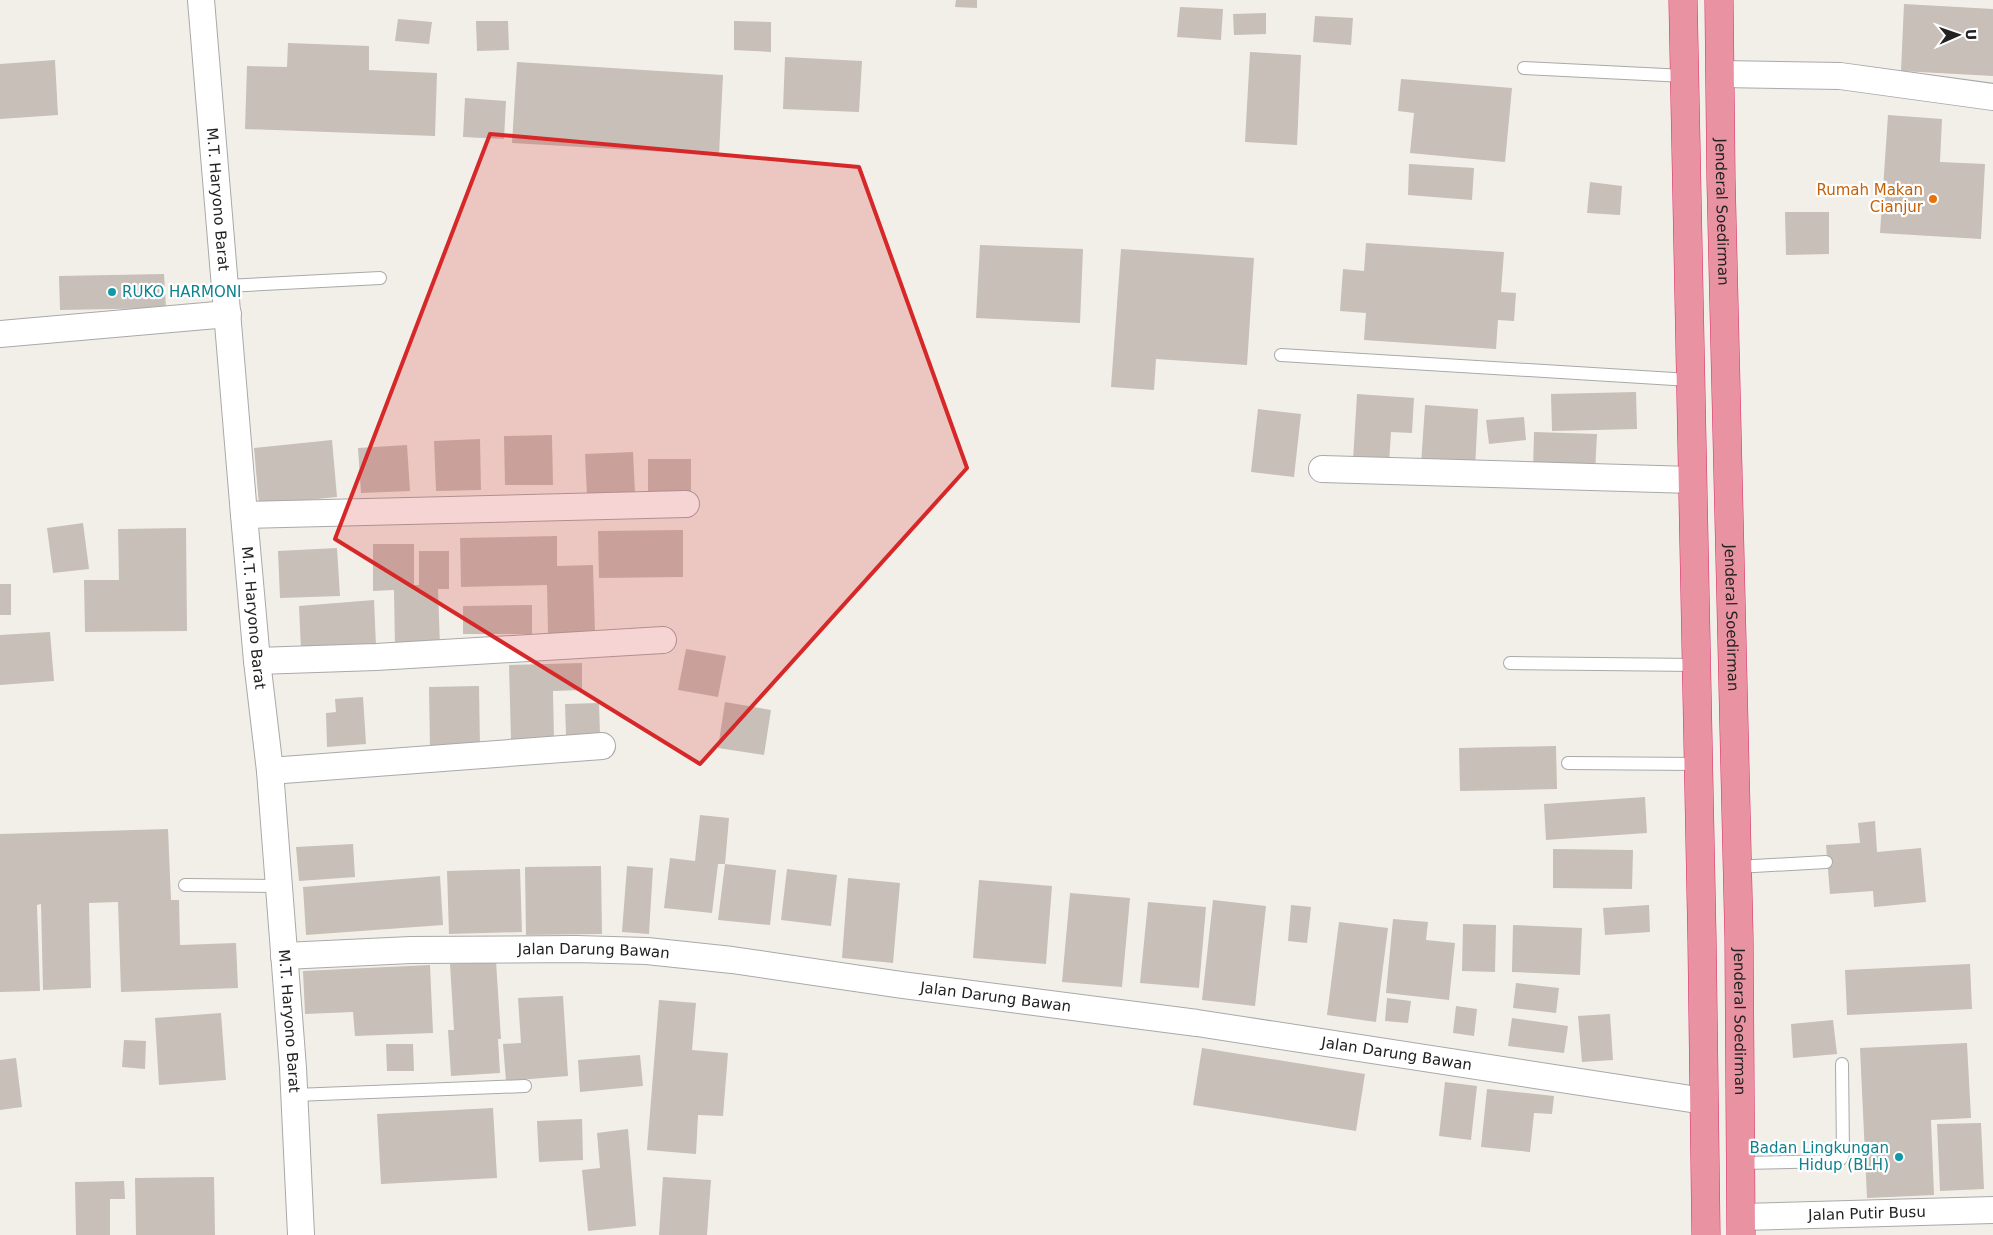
<svg xmlns="http://www.w3.org/2000/svg" width="1993" height="1235" font-family="'DejaVu Sans',sans-serif">
<style>
.building{fill:#c7bfb8}
.lines{fill:none;stroke-linecap:round;stroke-linejoin:round}
.lane-casing{stroke:#a9a9a9;stroke-width:14}
.street-casing{stroke:#a9a9a9;stroke-width:28}
.highway-casing{stroke:#dc2a67;stroke-width:29}
.lane{stroke:#fff;stroke-width:12}
.street{stroke:#fff;stroke-width:26}
.highway{stroke:#e892a2;stroke-width:28}
.marked{fill:#d62828;fill-opacity:0.2;stroke:#d62828;stroke-width:4;stroke-linejoin:round}
.food-dot{fill:#e8710a;stroke:#fff;stroke-width:2}
.culture-dot{fill:#0f9aa8;stroke:#fff;stroke-width:2}
.labels{text-anchor:middle;dominant-baseline:central;stroke-width:4.5;stroke-linejoin:round;paint-order:stroke}
.food-label{font-size:15px;fill:#c56008;stroke:#fff;text-anchor:end}
.street-label{font-size:15px;fill:#222;stroke:#fff}
.culture-label{font-size:15px;fill:#0d838f;stroke:#fff;text-anchor:start}
</style>
<rect width="100%" height="100%" fill="#f2efe9"/>
<!-- building -->
<g class="building">
<polygon points="956,0 977,0 977,8 955,7"/>
<polygon points="1904,4 1993,9 1993,76 1901,71"/>
<polygon points="1180,7 1223,9 1221,40 1177,37"/>
<polygon points="1266,13 1266,34 1234,35 1233,14"/>
<polygon points="1315,16 1353,18 1351,45 1313,42"/>
<polygon points="398,19 432,22 429,44 395,41"/>
<polygon points="476,21 508,21 509,50 477,51"/>
<polygon points="734,21 771,22 771,52 734,50"/>
<polygon points="288,43 369,46 369,70 437,73 435,136 245,129 247,66 287,67"/>
<polygon points="1250,52 1301,55 1297,145 1245,142"/>
<polygon points="785,57 862,61 859,112 783,109"/>
<polygon points="55,60 58,115 0,119 0,64"/>
<polygon points="517,62 723,75 719,155 512,143"/>
<polygon points="1401,79 1512,88 1505,162 1410,153 1414,113 1398,111"/>
<polygon points="465,98 506,101 504,139 463,137"/>
<polygon points="1888,115 1942,119 1940,162 1985,164 1981,239 1880,233"/>
<polygon points="1409,164 1474,168 1472,200 1408,195"/>
<polygon points="1590,182 1622,186 1620,215 1587,213"/>
<polygon points="1785,212 1829,212 1829,254 1786,255"/>
<polygon points="1366,243 1504,252 1501,292 1516,293 1514,321 1498,320 1496,349 1364,340 1366,313 1340,311 1343,269 1364,271"/>
<polygon points="980,245 1083,249 1080,323 976,318"/>
<polygon points="1121,249 1254,258 1247,365 1156,359 1154,390 1111,387"/>
<polygon points="164,274 166,308 60,310 59,276"/>
<polygon points="1636,392 1637,429 1552,431 1551,394"/>
<polygon points="1357,394 1414,398 1412,433 1391,432 1389,463 1353,460"/>
<polygon points="1425,405 1478,409 1475,469 1421,465"/>
<polygon points="1258,409 1301,414 1294,477 1251,472"/>
<polygon points="1524,417 1526,440 1489,444 1486,420"/>
<polygon points="1534,432 1597,434 1595,473 1533,471"/>
<polygon points="552,435 553,485 505,485 504,436"/>
<polygon points="480,439 481,490 436,491 434,441"/>
<polygon points="332,440 337,497 259,505 254,448"/>
<polygon points="407,445 410,491 361,493 358,448"/>
<polygon points="633,452 635,493 587,495 585,454"/>
<polygon points="648,459 691,459 691,495 648,496"/>
<polygon points="83,523 89,569 53,573 47,528"/>
<polygon points="186,528 187,631 85,632 84,580 119,580 118,529"/>
<polygon points="683,530 683,577 599,578 598,531"/>
<polygon points="557,536 557,566 593,565 595,633 548,634 547,585 461,587 460,538"/>
<polygon points="373,544 414,544 414,585 419,585 419,551 449,551 449,589 438,589 440,647 395,649 394,590 373,591"/>
<polygon points="337,548 340,596 280,598 278,551"/>
<rect x="0" y="584" width="11" height="31"/>
<polygon points="374,600 376,646 301,650 299,606"/>
<polygon points="532,605 532,634 463,634 463,606"/>
<polygon points="50,632 54,681 0,685 0,635"/>
<polygon points="686,649 726,656 718,697 678,690"/>
<polygon points="582,663 582,690 553,691 554,740 511,741 509,665"/>
<polygon points="479,686 480,748 430,749 429,687"/>
<polygon points="363,697 366,744 327,747 326,713 336,712 335,699"/>
<polygon points="725,702 771,710 764,755 718,748"/>
<polygon points="599,703 600,734 566,735 565,704"/>
<polygon points="1556,746 1557,789 1460,791 1459,748"/>
<polygon points="1645,797 1647,833 1546,840 1544,804"/>
<polygon points="700,815 729,818 725,864 718,864 712,913 664,908 670,858 695,861"/>
<polygon points="1875,821 1877,852 1921,848 1926,902 1874,907 1873,891 1830,894 1826,845 1860,843 1858,823"/>
<polygon points="168,829 171,900 179,900 180,945 236,943 238,988 121,992 118,902 89,903 91,988 43,990 41,904 37,905 40,991 0,992 0,834"/>
<polygon points="353,844 355,877 299,881 296,847"/>
<polygon points="1553,849 1633,850 1632,889 1553,888"/>
<polygon points="725,864 776,870 770,925 718,920"/>
<polygon points="601,866 602,934 526,935 525,867"/>
<polygon points="627,866 653,868 649,934 622,932"/>
<polygon points="520,869 522,932 449,934 447,871"/>
<polygon points="787,869 837,875 831,926 781,920"/>
<polygon points="440,876 443,925 306,935 303,887"/>
<polygon points="848,878 900,883 893,963 842,958"/>
<polygon points="979,880 1052,886 1046,964 973,958"/>
<polygon points="1070,893 1130,898 1122,987 1062,982"/>
<polygon points="1213,900 1266,906 1255,1006 1202,1000"/>
<polygon points="1148,902 1206,907 1199,988 1140,983"/>
<polygon points="1291,905 1311,907 1307,943 1288,941"/>
<polygon points="1649,905 1650,932 1605,935 1603,908"/>
<polygon points="1393,919 1428,922 1426,940 1455,943 1449,1000 1386,993"/>
<polygon points="1339,922 1388,928 1376,1022 1327,1015"/>
<polygon points="1463,924 1496,925 1495,972 1462,971"/>
<polygon points="1513,925 1582,928 1580,975 1512,972"/>
<polygon points="496,961 501,1039 498,1039 500,1073 451,1076 448,1030 454,1030 450,964"/>
<polygon points="1970,964 1972,1009 1847,1015 1845,970"/>
<polygon points="430,965 433,1033 355,1036 353,1012 305,1014 303,971"/>
<polygon points="1516,983 1559,988 1556,1013 1513,1008"/>
<polygon points="563,996 568,1076 506,1081 503,1044 521,1043 518,998"/>
<polygon points="1387,998 1411,1001 1408,1023 1385,1021"/>
<polygon points="659,1000 696,1003 692,1050 728,1053 723,1116 698,1115 696,1154 647,1150"/>
<polygon points="1456,1006 1477,1009 1474,1036 1453,1033"/>
<polygon points="221,1013 226,1080 159,1085 155,1018"/>
<polygon points="1610,1014 1613,1060 1582,1062 1578,1016"/>
<polygon points="1512,1018 1568,1026 1564,1053 1508,1046"/>
<polygon points="1833,1020 1837,1054 1793,1058 1791,1024"/>
<polygon points="124,1040 146,1041 145,1069 122,1067"/>
<polygon points="1967,1043 1971,1118 1931,1120 1934,1195 1867,1198 1860,1048"/>
<polygon points="386,1044 413,1044 414,1071 387,1071"/>
<polygon points="1202,1048 1365,1074 1356,1131 1193,1105"/>
<polygon points="640,1055 643,1086 580,1092 578,1060"/>
<polygon points="16,1058 22,1107 0,1110 0,1060"/>
<polygon points="1445,1082 1477,1086 1471,1140 1439,1136"/>
<polygon points="1487,1089 1554,1096 1552,1114 1534,1113 1530,1152 1481,1147"/>
<polygon points="493,1108 497,1178 381,1184 377,1114"/>
<polygon points="582,1119 583,1160 539,1162 537,1121"/>
<polygon points="1981,1123 1984,1189 1940,1191 1937,1124"/>
<polygon points="628,1129 636,1226 588,1231 582,1170 600,1168 597,1133"/>
<polygon points="214,1177 215,1235 136,1235 135,1178"/>
<polygon points="663,1177 711,1180 707,1235 659,1235"/>
<polygon points="124,1181 125,1199 110,1199 110,1235 76,1235 75,1182"/>
</g>
<g class="lines">
<!-- lane casing -->
<g class="lane-casing">
<g id="lane">
<polyline points="1524,68 1685,76"/>
<polyline points="226,286 380,278"/>
<polyline points="1281,355 1690,380"/>
<polyline points="1510,663 1697,665"/>
<polyline points="1568,763 1698,764"/>
<polyline points="1737,867 1826,862"/>
<polyline points="185,885 279,886"/>
<polyline points="295,1095 525,1086"/>
<polyline points="1741,1163 1835,1161 1841,1159 1843,1154 1842,1064"/>
</g>
</g>
<!-- street casing -->
<g class="street-casing">
<g id="street">
<path id="s1" d="M 201,0 L 244,515 L 257,661 L 270,771 L 293,1068 L 301,1235"/>
<polyline points="1721,74 1840,76 1993,97"/>
<polyline points="0,334 228,314"/>
<polyline points="1322,469 1692,480"/>
<polyline points="244,515 686,504"/>
<polyline points="257,661 376,657 663,640"/>
<polyline points="270,771 602,746"/>
<path id="s2" d="M 284,956 L 411,950 L 576,949 L 647,951 L 732,960 L 902,985 L 1197,1023 L 1704,1101"/>
<path id="s3" d="M 1741,1217 L 1993,1210"/>
</g>
</g>
<!-- highway casing -->
<g class="highway-casing">
<g id="highway">
<polyline points="1683,0 1702,940 1706,1235"/>
<path id="s4" d="M 1719,0 L 1721,179 L 1739,938 L 1741,1235"/>
</g>
</g>
<!-- lane -->
<use href="#lane" class="lane"/>
<!-- street -->
<use href="#street" class="street"/>
<!-- highway -->
<use href="#highway" class="highway"/>
</g>
<!-- marked area -->
<path class="marked" d="M 490,134 L 859,167 L 967,468 L 700,764 L 335,539 Z"/>
<!-- markers -->
<circle class="food-dot" cx="1933" cy="199" r="5"/>
<g class="culture-dot">
<circle cx="112" cy="292" r="5"/>
<circle cx="1899" cy="1157" r="5"/>
</g>
<g class="labels">
<!-- food labels -->
<g class="food-label">
<text x="1923" y="190">Rumah Makan<tspan x="1923" dy="17">Cianjur</tspan></text>
</g>
<!-- street labels -->
<g class="street-label">
<text stroke="none"><textPath href="#s1" startOffset="200">M.T. Haryono Barat</textPath></text>
<text stroke="none"><textPath href="#s4" startOffset="212">Jenderal Soedirman</textPath></text>
<text stroke="none"><textPath href="#s1" startOffset="620">M.T. Haryono Barat</textPath></text>
<text stroke="none"><textPath href="#s4" startOffset="618">Jenderal Soedirman</textPath></text>
<text stroke="none"><textPath href="#s2" startOffset="310">Jalan Darung Bawan</textPath></text>
<text stroke="none"><textPath href="#s2" startOffset="715">Jalan Darung Bawan</textPath></text>
<text stroke="none"><textPath href="#s1" startOffset="1025">M.T. Haryono Barat</textPath></text>
<text stroke="none"><textPath href="#s4" startOffset="1022">Jenderal Soedirman</textPath></text>
<text stroke="none"><textPath href="#s2" startOffset="1120">Jalan Darung Bawan</textPath></text>
<text stroke="none"><textPath href="#s3" startOffset="126">Jalan Putir Busu</textPath></text>
</g>
<!-- culture labels -->
<g class="culture-label">
<text x="122" y="292">RUKO HARMONI</text>
<text x="1889" y="1148" text-anchor="end">Badan Lingkungan<tspan x="1889" dy="17">Hidup (BLH)</tspan></text>
</g>
</g>
<!-- north arrow -->
<g transform="translate(1958 35) rotate(88)" stroke="#ffffff" stroke-width="4" paint-order="stroke">
<path d="M0-4L9 19L0 12L-9 19Z" fill="#222222"/>
<text y="-8" font-size="14" font-weight="bold" text-anchor="middle" fill="#222222">U</text>
</g>
</svg>
